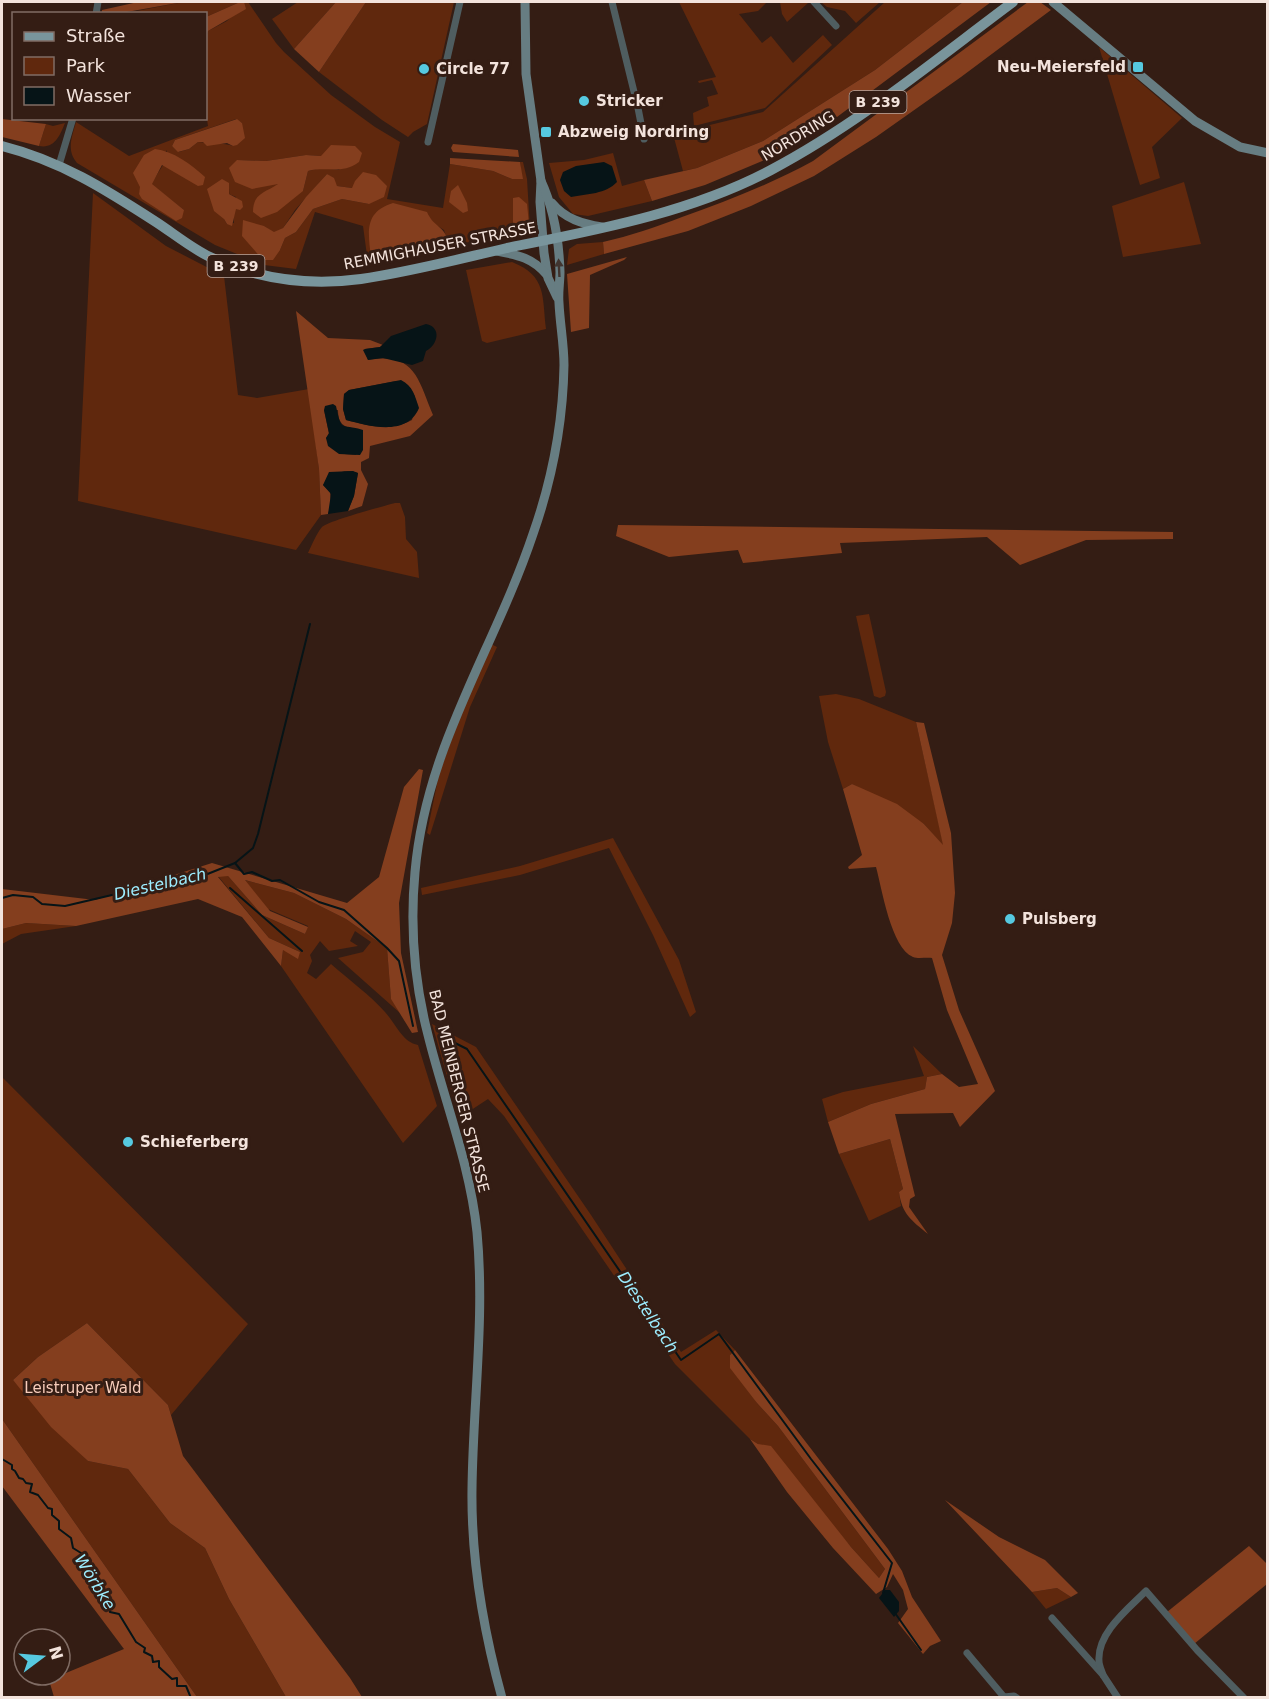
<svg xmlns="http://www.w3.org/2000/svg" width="1269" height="1699" font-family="'DejaVu Sans',sans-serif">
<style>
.green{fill:#60280d;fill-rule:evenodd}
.forest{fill:#843e1e;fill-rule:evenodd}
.water{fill:#061417}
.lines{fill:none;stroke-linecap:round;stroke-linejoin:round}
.stream{stroke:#061417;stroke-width:2}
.street{stroke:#4f5d60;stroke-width:7}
.secondary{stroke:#677d82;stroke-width:9}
.primary{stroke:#79959c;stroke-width:10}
.oneway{fill:#413530}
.poi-dot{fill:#56c9e0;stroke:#341d14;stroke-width:2}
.labels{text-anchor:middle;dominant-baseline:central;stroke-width:6;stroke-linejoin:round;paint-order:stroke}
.shield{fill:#341d14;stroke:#baa8a0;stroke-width:1.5}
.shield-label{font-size:14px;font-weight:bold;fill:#f3e3dc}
.poi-label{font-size:15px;font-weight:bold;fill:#f3e3dc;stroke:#341d14;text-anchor:start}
.street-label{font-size:15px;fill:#f3e3dc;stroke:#341d14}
.park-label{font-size:15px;fill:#f8cdbb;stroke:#341d14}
.water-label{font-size:16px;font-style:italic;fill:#9dedff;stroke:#341d14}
</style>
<rect width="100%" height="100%" fill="#341d14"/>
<!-- green -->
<g class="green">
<polygon points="183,2 240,2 206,17 206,14 121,14"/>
<path d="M 243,2 L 248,2 L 276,43 L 284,52 L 331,95 L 375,127 L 400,142 L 387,199 L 443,208 L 450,164 L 493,171 L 512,179 L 522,179 L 520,162 L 523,162 L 527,179 L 530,228 L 472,242 L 445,244 L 408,254 L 396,260 L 368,263 L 363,226 L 315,212 L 296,269 L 264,265 L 215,245 L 77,163 C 66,150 72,137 76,122 L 129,156 L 208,126 L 206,113 L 206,36 L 208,31 L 227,21 L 244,2 ZM 236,119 L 242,123 L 233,146 C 226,143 207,143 198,142 L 189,149 L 179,152 L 172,146 L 175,140 ZM 167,150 L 165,166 L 163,165 L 151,184 L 184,210 L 139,194 L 141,187 ZM 306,155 L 321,156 L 340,170 L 321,168 L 308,171 L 303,191 L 237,160 L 266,161 ZM 327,174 L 337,186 L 352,188 L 369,204 L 342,199 L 313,209 L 296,232 L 285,238 L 280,250 L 264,226 L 274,233 L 283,228 L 295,210 ZM 230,188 L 229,194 L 236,197 C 236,206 233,214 234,223 L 227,224 L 224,219 ZM 431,222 L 444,230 L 447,239 L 383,258 L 371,257 Z"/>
<polygon points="298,2 336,2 294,49 272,19"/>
<polygon points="366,2 454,2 427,124 413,132 408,137 382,120 319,72"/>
<polygon points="679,2 767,2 758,11 739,14 762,43 771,36 793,63 823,35 832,45 765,108 694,126 693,113 709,106 707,97 718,94 712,80 699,83 698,81 716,77"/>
<polygon points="780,2 807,2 808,3 787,22 782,14"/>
<polygon points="821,2 880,2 856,23 845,11 827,7"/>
<polygon points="885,2 963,2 875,70 763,141 697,168 683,171 673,134 763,112"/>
<polygon points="1099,47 1182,118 1152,147 1160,178 1140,185"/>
<path d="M 65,123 C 60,135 55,149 39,146 L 46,124 L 53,126 Z"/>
<polygon points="613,153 622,186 644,180 652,201 588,216 573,214 559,197 549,163 584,160"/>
<polygon points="1184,182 1201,244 1123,257 1112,206"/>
<polygon points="93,193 166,246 224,276 238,395 257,398 309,389 319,469 321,515 296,550 78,501"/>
<polygon points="603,242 604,254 567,265 569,249 577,244"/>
<path d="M 512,262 C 547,276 542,296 546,329 L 487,343 L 482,341 L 466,270 Z"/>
<path d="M 395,503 L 400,503 L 405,517 L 406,539 L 417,552 L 419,578 L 308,553 C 312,545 316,534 322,527 C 328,521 384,506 395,503 Z"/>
<polygon points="869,614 886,692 885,696 880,698 874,696 856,616"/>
<polygon points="491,644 497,647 470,707 430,835 427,833 439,774 459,719"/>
<polygon points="836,694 859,699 916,722 944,847 924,824 852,784 843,789 828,742 819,696"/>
<polygon points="613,838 679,960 696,1012 690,1017 653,935 609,848 520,875 422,895 421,888 520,866"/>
<path d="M 218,876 L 228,876 L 262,915 L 305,934 L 308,926 L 268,909 L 244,880 L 294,893 L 346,919 L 387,948 L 391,998 L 400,1013 L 338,958 L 363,952 L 371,942 L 355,931 L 350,941 L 358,946 L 329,951 L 320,941 L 310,955 L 312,961 L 307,973 L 316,979 L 331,964 C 349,980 370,995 385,1012 C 396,1024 402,1042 418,1045 L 437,1106 L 403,1143 L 281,966 L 283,950 L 300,952 L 269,938 Z"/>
<polygon points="26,923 76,926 21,934 2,944 2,929"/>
<polygon points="432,1024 476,1047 591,1215 681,1352 716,1330 735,1350 730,1355 757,1403 778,1426 885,1569 879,1578 758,1444 750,1439 675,1364 504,1116 488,1099 459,1118"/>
<polygon points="913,1046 942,1074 927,1077 925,1089 871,1104 828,1122 822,1099 843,1092 924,1076"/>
<polygon points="2,1077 248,1324 171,1415 168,1405 87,1323 38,1357 13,1380 88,1461 128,1469 170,1523 205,1548 229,1599 286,1697 197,1697 2,1419"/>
<polygon points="890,1139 903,1189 899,1192 901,1206 869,1221 839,1154"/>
<polygon points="1057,1588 1071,1597 1046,1609 1032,1592"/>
</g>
<!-- forest -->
<g class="forest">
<polygon points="138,2 183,2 121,13 102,13 102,10"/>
<polygon points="240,2 244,2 246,9 208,31 206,36 206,17"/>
<polygon points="336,2 366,2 319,72 294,49"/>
<polygon points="963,2 991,2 837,117 772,157 705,185 652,201 644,180 697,168 763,141 875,70"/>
<path d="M 1028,2 L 1040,2 L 1051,10 L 961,77 L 876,137 L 814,176 L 751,206 L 688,231 L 604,254 L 603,242 C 630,236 656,227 682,217 C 727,201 771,184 813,161 Z"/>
<polygon points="2,119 46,124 39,146 2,137"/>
<polygon points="237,119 242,123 245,138 237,145 233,146 227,143 207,146 203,142 198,142 189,149 178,152 172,146 175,140"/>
<polygon points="453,144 518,150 519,157 453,152 451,148"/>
<path d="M 331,145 L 355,146 L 362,153 L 359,162 C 341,175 328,166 308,171 L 303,191 L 277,212 L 261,218 L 253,212 C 253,193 265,193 278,184 L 252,189 L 235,182 L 229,168 L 237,160 L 266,161 L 306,155 L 321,156 Z"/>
<path d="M 155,149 C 173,151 191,164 205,177 L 203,185 L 198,186 L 162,165 L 152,184 L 184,210 L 182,218 L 176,221 L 142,199 L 139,194 L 140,187 L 133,173 L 144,155 Z"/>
<polygon points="450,158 520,162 523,179 512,179 493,171 450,164"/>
<polygon points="363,172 376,175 387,186 384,197 369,204 342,199 313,209 296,232 285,238 280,250 273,260 263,260 242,236 243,220 264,226 274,232 283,228 306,197 327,174 334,178 337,186 352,188 355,181"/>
<polygon points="222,179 229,183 229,194 242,201 243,207 240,210 236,209 232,226 227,224 224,219 214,211 207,189"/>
<polygon points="458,185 467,203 468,211 463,213 449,202 451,191"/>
<polygon points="519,197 527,204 529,224 520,227 513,225 513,198"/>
<path d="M 393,203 L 427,212 C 433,226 442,225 448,239 L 383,258 L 371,257 C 368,232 364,212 393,203 Z"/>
<polygon points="627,257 624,260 590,275 589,328 571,332 567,274"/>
<path d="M 296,311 L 328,338 L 370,340 L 383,345 L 380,347 L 365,349 L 368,360 C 415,352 418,379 433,415 L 410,436 L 370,446 L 369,458 L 361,462 L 361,470 L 368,484 L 362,506 L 348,511 L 354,496 L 358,473 C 342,467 334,475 323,485 L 330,492 L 331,505 L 328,514 L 321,515 L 319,469 ZM 396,381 C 418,392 418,396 412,420 C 389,432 370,426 346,420 L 343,409 L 344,394 L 349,390 ZM 324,410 L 338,410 C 338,425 345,428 359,429 L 363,443 L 356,455 C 337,454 336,453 326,438 L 329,434 Z"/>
<polygon points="618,525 1173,532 1173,539 1086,540 1020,565 987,537 840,543 842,553 743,563 738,550 669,557 616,536"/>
<path d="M 916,722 L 924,723 L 951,833 L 955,893 L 952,923 L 942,955 L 959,1010 L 995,1091 L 960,1127 L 953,1113 L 895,1114 L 915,1196 L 910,1199 L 909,1207 L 928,1234 C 911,1220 902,1214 899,1192 L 903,1189 L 890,1139 L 839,1154 L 828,1122 L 871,1104 L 925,1089 L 927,1077 L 942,1074 L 959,1087 L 978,1084 L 947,1010 L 932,958 C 927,957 918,959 913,957 C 891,948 882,889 876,867 L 849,869 L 848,867 L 862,855 L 843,789 L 852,784 L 897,804 L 924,824 L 943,845 Z"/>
<polygon points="419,769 423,770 399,903 401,953 418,1032 412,1033 391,999 387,948 346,919 294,893 245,880 270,911 308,927 305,934 262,915 228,876 218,877 269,938 300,952 298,959 283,950 281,966 242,917 198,899 76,926 26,923 2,929 2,889 95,900 212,863 347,903 379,877 404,787"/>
<polygon points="87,1323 168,1405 183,1456 350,1678 362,1697 286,1697 229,1599 205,1548 170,1523 128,1469 88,1461 51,1427 13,1380 38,1357"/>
<polygon points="735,1350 888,1549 902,1571 912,1597 941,1641 930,1646 923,1654 898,1623 908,1609 903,1590 893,1574 887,1587 876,1594 833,1548 787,1492 750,1439 758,1444 771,1446 851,1547 879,1578 885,1569 778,1426 757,1403 730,1368 730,1355"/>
<polygon points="2,1419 197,1697 54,1697 49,1680 124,1649 2,1486"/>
<polygon points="945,1500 999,1537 1045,1560 1078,1593 1071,1597 1057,1588 1032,1592"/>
<polygon points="1249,1546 1267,1564 1267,1584 1194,1644 1167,1612"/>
</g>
<!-- water -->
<g class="water">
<path d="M 604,162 L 612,166 L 617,182 C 606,194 587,194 571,197 L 564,191 L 560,180 L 563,172 L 576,166 Z"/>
<path d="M 426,324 C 442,327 438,345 426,351 L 423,361 L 412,365 L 383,358 L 368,360 L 363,350 L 365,349 L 380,347 L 391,336 Z"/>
<path d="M 401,380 C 413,386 415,396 419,408 C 407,437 369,426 346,420 L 343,409 L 344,394 L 349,390 Z"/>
<path d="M 333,404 L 336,406 C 342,433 340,423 363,430 L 363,450 L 360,455 L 339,454 L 328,446 L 326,438 L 329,433 L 324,410 L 325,406 Z"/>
<polygon points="353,471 358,473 354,496 348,511 328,514 331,494 323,485 329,472"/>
<polygon points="885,1590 890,1590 899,1602 899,1611 894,1617 879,1598"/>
</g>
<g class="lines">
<!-- stream -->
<g class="stream">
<polyline points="235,863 253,848 258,834 310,624"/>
<polyline points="230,888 302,951"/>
<polyline points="2,898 13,895 33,897 42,904 65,906 189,877 200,877 235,863 244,874 252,872 272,881 280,880 319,902 344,910 387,948 399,961 413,1026"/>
<polyline points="441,1036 467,1049 681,1360 719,1334 811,1459 892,1563 883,1593"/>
<path d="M 2,1459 L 12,1465 L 12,1469 L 15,1471 L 19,1478 L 23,1479 L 26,1483 L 32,1484 L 30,1492 L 38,1495 L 48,1508 L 52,1509 L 52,1515 L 59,1521 L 59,1529 L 71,1538 L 73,1548 L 81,1553 L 85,1564 L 89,1566 L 89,1575 L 95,1576 C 98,1586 99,1599 109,1605 L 110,1612 L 119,1614 L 136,1642 L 145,1648 L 144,1652 L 152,1656 L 153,1662 L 159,1661 L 159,1667 L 172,1679 L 177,1678 L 177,1686 L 186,1686 L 191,1698"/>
<polyline points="895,1613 921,1650"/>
</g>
<!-- street -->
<g class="street">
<polyline points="612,2 638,108 644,139"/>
<polyline points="814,2 836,26"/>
<polyline points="96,14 98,2"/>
<polyline points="428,142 460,2"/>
<polyline points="59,165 73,118"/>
<polyline points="1052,1618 1103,1675 1118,1698"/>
<polyline points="967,1653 1004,1697 1014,1696 1017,1698"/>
<path d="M 1103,1675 C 1102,1671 1099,1666 1099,1661 C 1097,1633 1128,1609 1146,1591 L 1197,1650 L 1244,1698"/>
</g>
<!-- secondary -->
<g class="secondary">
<polyline points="525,2 526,74 541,181 540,202 544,253 548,278 557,297"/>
<polyline points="1053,2 1195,121 1240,147 1268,153"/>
<path d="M 552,203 C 565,219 583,224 602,227"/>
<path d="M 497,251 C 518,255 533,258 547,275"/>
<path d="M 502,1698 C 483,1629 471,1560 472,1489 C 473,1403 485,1318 477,1232 C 470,1164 444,1100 428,1035 C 414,981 410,926 415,872 C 426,746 494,650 533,534 C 552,480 563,422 564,365 C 564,345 560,324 559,303 C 558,293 560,282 560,272 C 559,241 554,209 541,181"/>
</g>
<!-- primary -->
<path class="primary" d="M 2,146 C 61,161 105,189 156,222 C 173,233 191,248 210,257 C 257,279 309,286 361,279 C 410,272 459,259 507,248 C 596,230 690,213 771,170 C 858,124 935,60 1013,2"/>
</g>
<!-- one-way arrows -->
<defs><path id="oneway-solid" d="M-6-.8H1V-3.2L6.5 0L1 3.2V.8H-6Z" transform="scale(1.5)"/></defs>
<use class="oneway" href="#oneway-solid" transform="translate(559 268) rotate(-93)"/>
<!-- markers -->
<g class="poi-dot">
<rect x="1132" y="61" width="12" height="12" rx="3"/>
<circle cx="424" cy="69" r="6"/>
<circle cx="584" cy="101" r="6"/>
<rect x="540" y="126" width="12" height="12" rx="3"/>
<circle cx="1010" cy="919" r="6"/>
<circle cx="128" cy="1142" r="6"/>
</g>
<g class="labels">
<!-- shield labels -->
<g class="shield">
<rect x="849.5" y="91" width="57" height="22" rx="4.5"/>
<rect x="207.5" y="255" width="57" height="22" rx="4.5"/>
</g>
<g class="shield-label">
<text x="878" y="102">B 239</text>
<text x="236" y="266">B 239</text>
</g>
<!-- poi labels -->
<g class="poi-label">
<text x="1126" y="67" text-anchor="end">Neu-Meiersfeld</text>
<text x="436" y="69">Circle 77</text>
<text x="596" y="101">Stricker</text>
<text x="558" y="132">Abzweig Nordring</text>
<text x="1022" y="919">Pulsberg</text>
<text x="140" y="1142">Schieferberg</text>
</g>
<!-- street labels -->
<g class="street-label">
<text transform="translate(798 136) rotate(-31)">NORDRING</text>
<text transform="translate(440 246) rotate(-11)">REMMIGHAUSER STRASSE</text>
<text transform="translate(459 1091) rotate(76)">BAD MEINBERGER STRASSE</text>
</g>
<!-- park labels -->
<g class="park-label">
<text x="83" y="1388">Leistruper Wald</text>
</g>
<!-- water labels -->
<g class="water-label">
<text transform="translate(160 884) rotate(-13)">Diestelbach</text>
<text transform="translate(648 1312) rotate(56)">Diestelbach</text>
<text transform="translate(95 1582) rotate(58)">Wörbke</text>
</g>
</g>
<!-- border -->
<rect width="1269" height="1699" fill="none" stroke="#f3e3dc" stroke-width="6"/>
<!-- legend -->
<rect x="12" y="12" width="195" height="108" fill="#341d14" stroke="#806c64" stroke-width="1.5"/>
<rect x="24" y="32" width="30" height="9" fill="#79959c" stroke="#806c64" stroke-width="1.5"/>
<text x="66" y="42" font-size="18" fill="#f3e3dc">Straße</text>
<rect x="24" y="57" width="30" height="18" fill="#60280d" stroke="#806c64" stroke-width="1.5"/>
<text x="66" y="72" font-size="18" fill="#f3e3dc">Park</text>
<rect x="24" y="87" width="30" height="18" fill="#061417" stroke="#806c64" stroke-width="1.5"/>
<text x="66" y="102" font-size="18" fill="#f3e3dc">Wasser</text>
<!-- north arrow -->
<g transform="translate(42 1657) rotate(74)"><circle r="28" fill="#341d14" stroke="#806c64" stroke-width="1.5"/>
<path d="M0-4.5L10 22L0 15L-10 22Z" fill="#56c9e0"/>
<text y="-9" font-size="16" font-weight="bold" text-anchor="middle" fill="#f3e3dc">N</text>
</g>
</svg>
